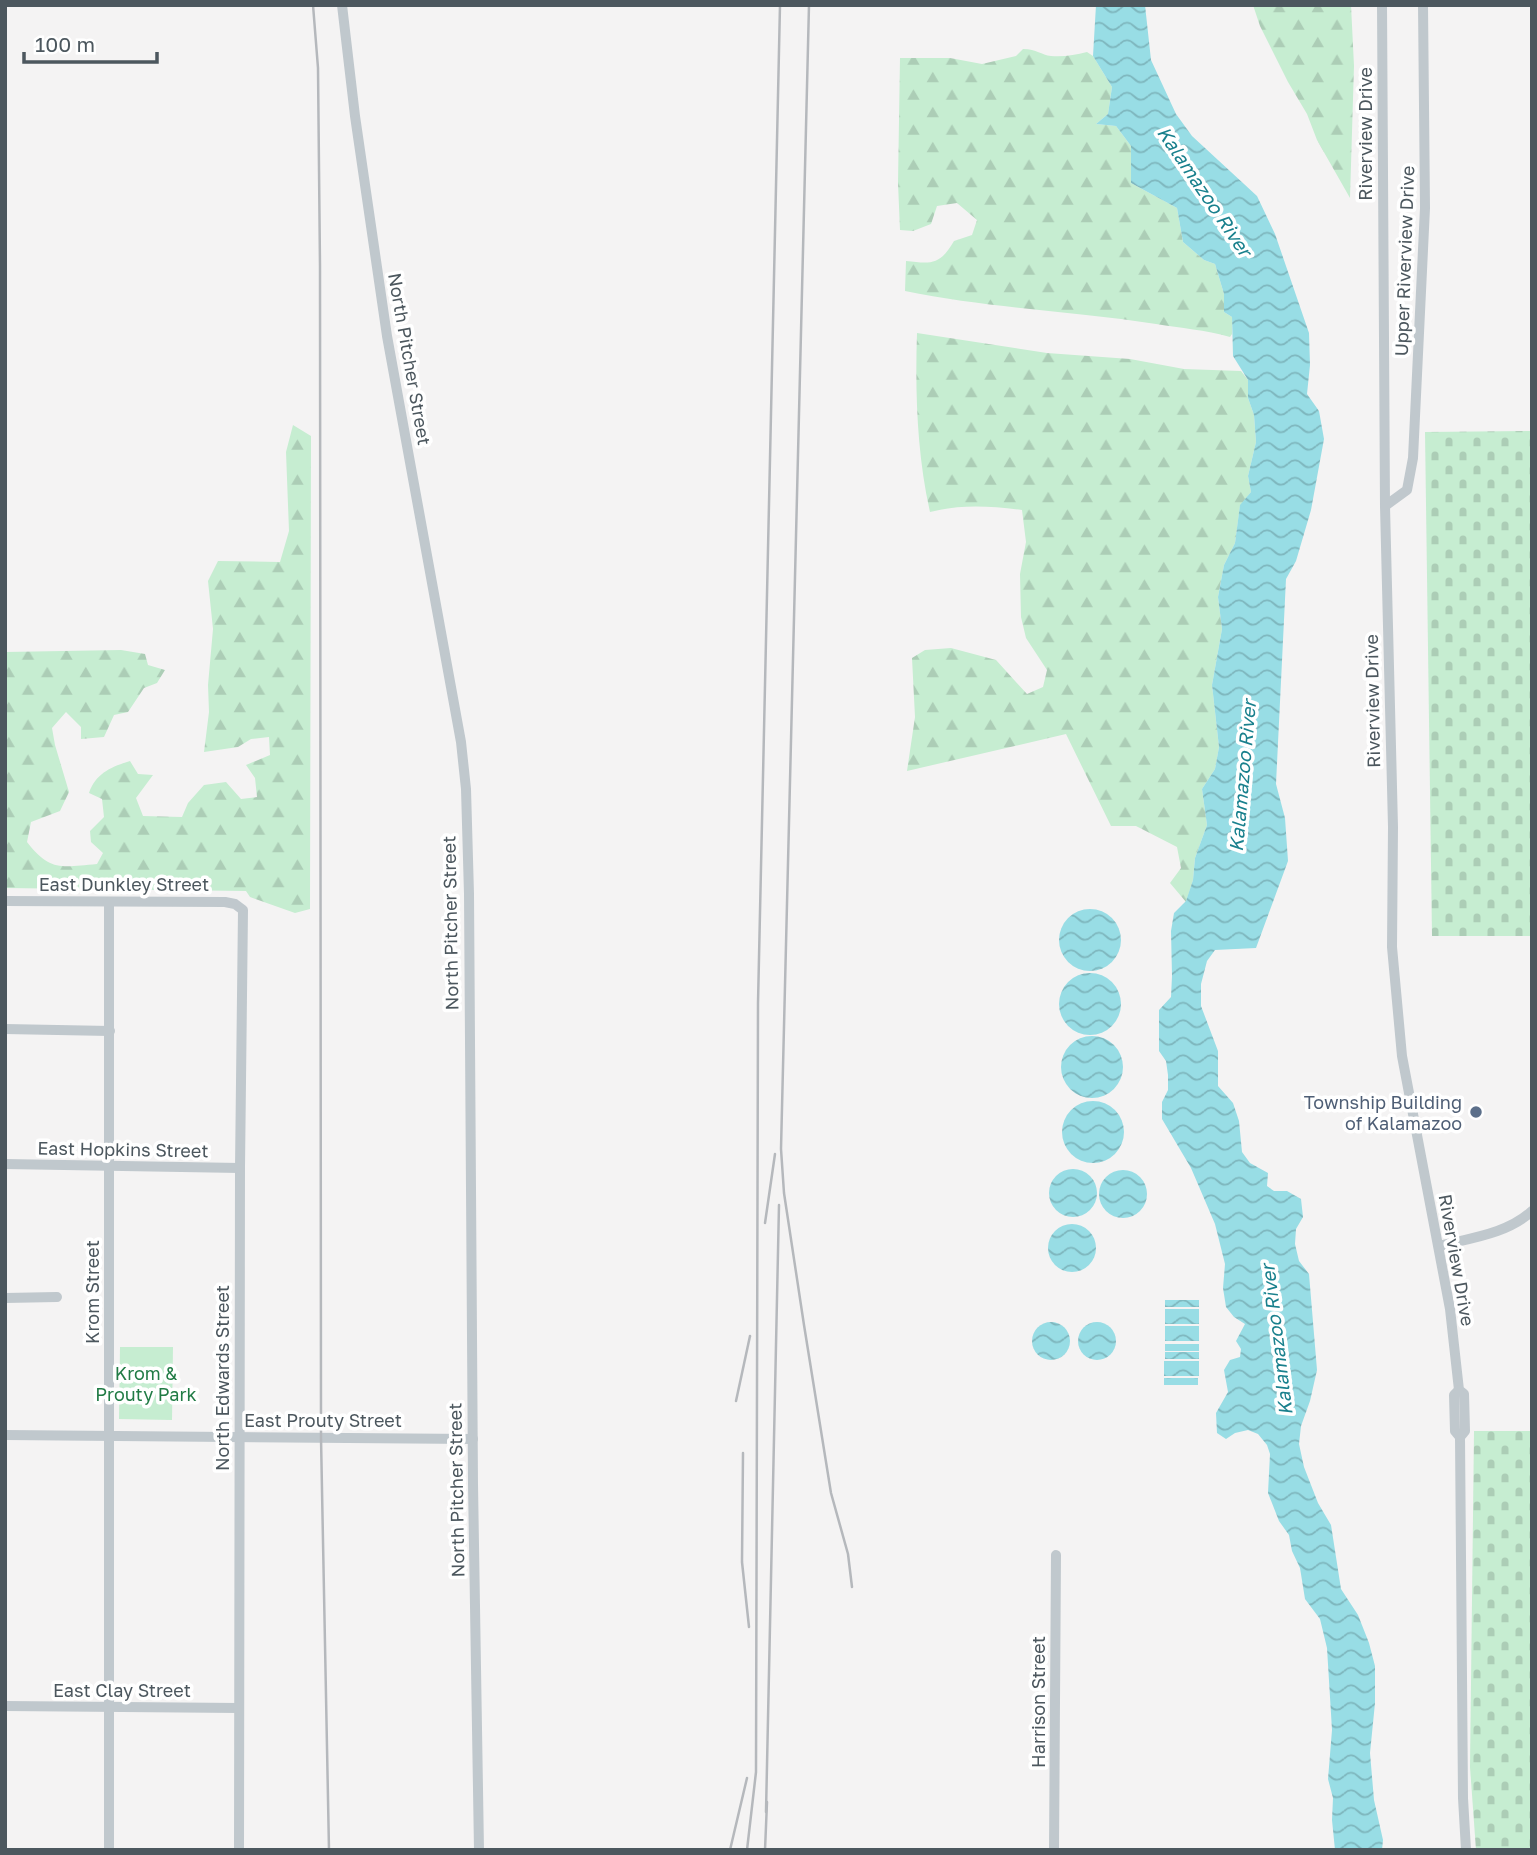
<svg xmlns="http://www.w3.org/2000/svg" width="1537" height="1855" font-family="'Golos Text',sans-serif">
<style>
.forest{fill:url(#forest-firs)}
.cemetery{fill:url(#cemetery-stones)}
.green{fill:#c6edd1}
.water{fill:url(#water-waves)}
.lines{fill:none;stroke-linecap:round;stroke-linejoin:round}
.minor{stroke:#c0c8cd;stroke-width:10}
.rail{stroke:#b5b8bc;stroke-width:2.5}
.service-dot{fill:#5c6f8a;stroke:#fff;stroke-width:2.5}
.labels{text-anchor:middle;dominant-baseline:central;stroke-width:7;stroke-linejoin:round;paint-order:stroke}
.street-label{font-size:18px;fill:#4c575e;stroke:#fff}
.service-label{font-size:18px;fill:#4e5e75;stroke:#fff;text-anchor:end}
.park-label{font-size:18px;fill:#217b45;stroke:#fff}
.water-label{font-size:19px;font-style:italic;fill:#19808d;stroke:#fff}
</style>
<defs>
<pattern id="forest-firs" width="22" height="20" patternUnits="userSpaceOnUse" patternTransform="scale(1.75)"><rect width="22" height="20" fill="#c6edd1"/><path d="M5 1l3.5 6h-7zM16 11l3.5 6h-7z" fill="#accdb6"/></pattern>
<pattern id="cemetery-stones" width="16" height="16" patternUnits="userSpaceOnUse" patternTransform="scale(1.75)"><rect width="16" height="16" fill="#c6edd1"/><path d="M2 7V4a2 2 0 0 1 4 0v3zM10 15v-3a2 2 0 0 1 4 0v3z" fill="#accdb6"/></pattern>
<pattern id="water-waves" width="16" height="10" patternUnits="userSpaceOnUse" patternTransform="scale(1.75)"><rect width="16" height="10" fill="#98dde5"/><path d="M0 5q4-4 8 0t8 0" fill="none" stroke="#7eb6bd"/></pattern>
</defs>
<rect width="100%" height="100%" fill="#f4f3f3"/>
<!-- forest -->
<g class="forest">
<polygon points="1253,5 1351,5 1354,66 1350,198 1317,140 1307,114 1288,82 1260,26"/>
<path d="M 1023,49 C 1037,49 1041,55 1051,56 C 1064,57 1075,55 1087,52 L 1093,56 L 1112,87 L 1108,114 L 1096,124 L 1116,126 L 1131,146 L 1131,183 L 1177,208 L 1183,242 L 1204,260 L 1215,264 L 1224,294 L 1224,312 L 1232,317 L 1232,334 L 1230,337 C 1205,330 1181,328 1156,324 C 1072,311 987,308 905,291 L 906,261 C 932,264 940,265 954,241 L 972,235 L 977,220 L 957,203 L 937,206 L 931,224 L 913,231 L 900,230 L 898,183 L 900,58 L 950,58 L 982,64 L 1016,56 Z"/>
<path d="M 917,333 L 1047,353 L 1130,359 L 1184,369 L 1241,371 L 1248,380 L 1248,398 L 1254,415 L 1256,442 L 1248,476 L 1251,492 L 1240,506 L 1235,543 L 1224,565 L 1218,597 L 1222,629 L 1212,685 L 1219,747 L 1215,769 L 1202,789 L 1207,825 L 1195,858 L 1193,880 L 1186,902 L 1170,883 L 1181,868 L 1177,847 L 1136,826 L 1111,826 L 1066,734 L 907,771 L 915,717 L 912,658 L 925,650 L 951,648 L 996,660 L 1027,694 L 1043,687 L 1047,670 L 1026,638 L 1021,617 L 1020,574 L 1026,542 L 1022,510 C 990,506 961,504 930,512 C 917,454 915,392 917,333 Z"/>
<path d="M 293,425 L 311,436 L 310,909 L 295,913 L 250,897 L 246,891 L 5,888 L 5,652 L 121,650 L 145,654 L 148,665 L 165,670 L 157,683 L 144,688 L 128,712 L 114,715 L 104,737 L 81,739 L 81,727 L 66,712 L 52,728 L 55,745 L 69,792 L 60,811 L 31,822 L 27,842 C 50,872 62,867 97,864 L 103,853 L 91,842 L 90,831 L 104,817 L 102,799 L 89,793 C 96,773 111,767 130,761 L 138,774 L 153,775 L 136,798 L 143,816 L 182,817 L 188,803 L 204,785 L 226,782 L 241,799 L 257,797 L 255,778 L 246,765 L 270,755 L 269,737 L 251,739 L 238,747 L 204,752 L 209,712 L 208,685 L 213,629 L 208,581 L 218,561 L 280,562 L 289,531 L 286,452 Z"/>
</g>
<!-- cemetery -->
<g class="cemetery">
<polygon points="1532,431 1532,936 1432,936 1425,432"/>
<polygon points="1474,1431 1532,1431 1532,1850 1476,1850 1470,1767"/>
</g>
<!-- green -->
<polygon class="green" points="120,1347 173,1347 172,1420 119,1419"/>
<!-- water -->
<g class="water">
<polygon points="1096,5 1145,5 1151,60 1176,114 1192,136 1257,196 1275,234 1309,333 1310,365 1307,394 1319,411 1324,439 1311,510 1296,561 1286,579 1276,784 1285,818 1288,861 1256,948 1215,950 1207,961 1201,984 1201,1006 1218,1051 1218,1086 1233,1103 1239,1121 1242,1152 1250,1163 1268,1173 1267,1186 1274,1191 1287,1191 1301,1199 1303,1217 1296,1229 1295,1244 1299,1261 1309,1274 1317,1370 1310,1401 1301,1426 1299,1444 1304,1467 1318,1503 1331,1525 1341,1589 1358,1615 1369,1643 1375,1666 1375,1703 1370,1753 1374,1800 1383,1840 1382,1850 1335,1850 1332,1820 1333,1798 1328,1779 1332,1730 1327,1648 1320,1619 1305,1599 1300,1568 1292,1551 1289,1535 1279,1521 1268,1493 1270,1454 1267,1445 1258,1434 1248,1430 1235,1433 1226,1439 1217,1433 1216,1413 1228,1392 1224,1370 1230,1360 1240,1357 1241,1349 1236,1341 1245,1324 1234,1317 1226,1307 1223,1288 1225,1264 1215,1224 1191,1168 1162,1119 1162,1102 1168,1090 1168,1075 1166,1061 1159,1051 1159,1010 1171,997 1172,976 1171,931 1174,913 1186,901 1193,880 1195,858 1207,825 1202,789 1215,769 1219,747 1212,685 1222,629 1218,597 1224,565 1235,543 1240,505 1251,492 1248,476 1256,442 1254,415 1248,398 1248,380 1233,356 1232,317 1224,312 1224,294 1215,264 1204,260 1183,242 1177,208 1131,183 1131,146 1116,126 1096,124 1108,114 1112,87 1093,56"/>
<circle cx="1090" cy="940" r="31"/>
<circle cx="1090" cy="1004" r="31"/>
<circle cx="1092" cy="1067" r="31"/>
<circle cx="1093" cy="1132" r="31"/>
<circle cx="1073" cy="1193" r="24"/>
<circle cx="1123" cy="1194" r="24"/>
<circle cx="1072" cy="1248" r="24"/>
<rect x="1165" y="1300" width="34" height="7"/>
<rect x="1165" y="1309" width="34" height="15"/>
<circle cx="1051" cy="1341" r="19"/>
<circle cx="1097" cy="1341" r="19"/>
<rect x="1165" y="1326" width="34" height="15"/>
<rect x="1165" y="1344" width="34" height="7"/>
<rect x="1165" y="1352" width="34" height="7"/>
<rect x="1164" y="1361" width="35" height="15"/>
<rect x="1164" y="1378" width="34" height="7"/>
</g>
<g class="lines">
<!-- minor -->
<g class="minor">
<polyline points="342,5 355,116 387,336 461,742 466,789 469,894 473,1484 479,1850"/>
<polyline points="1382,5 1385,506 1393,827 1392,947 1402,1056 1450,1309 1459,1390 1464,1394 1465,1431 1460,1437 1463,1798 1466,1850"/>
<polyline points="1385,506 1407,490 1413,458 1425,208 1423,5"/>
<polyline points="5,901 225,902 235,904 243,910 240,1168 239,1850"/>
<polyline points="5,1029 110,1031"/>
<polyline points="5,1164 240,1168"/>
<path d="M 1439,1246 C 1470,1238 1507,1234 1532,1211"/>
<polyline points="5,1298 57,1297"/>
<polyline points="1459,1390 1454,1395 1455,1431 1460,1437"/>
<polyline points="5,1435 473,1439"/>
<polyline points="5,1706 239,1708"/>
<polyline points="109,1850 109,902"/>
<polyline points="1054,1850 1056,1555"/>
</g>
<!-- rail -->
<g class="rail">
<polyline points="313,5 318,68 320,266 321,1438 329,1850"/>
<polyline points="809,5 781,1149 784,1193 804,1325 831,1493 848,1554 852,1587"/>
<polyline points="765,1223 775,1154"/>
<polyline points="736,1401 750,1336"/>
<polyline points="743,1453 742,1562 749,1627"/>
<polyline points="766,1812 779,1205"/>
<polyline points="730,1850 747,1778"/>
<polyline points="747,1850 756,1772 758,1003 780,5"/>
<polyline points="765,1850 767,1802"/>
</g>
</g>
<!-- markers -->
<circle class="service-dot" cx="1476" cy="1112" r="7"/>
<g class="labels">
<!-- street labels -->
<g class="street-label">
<text transform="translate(1365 134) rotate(-90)">Riverview Drive</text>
<text transform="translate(1404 261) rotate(-88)">Upper Riverview Drive</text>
<text transform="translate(410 359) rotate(80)">North Pitcher Street</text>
<text transform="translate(1372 701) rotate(-91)">Riverview Drive</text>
<text x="124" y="884">East Dunkley Street</text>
<text transform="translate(450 923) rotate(-91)">North Pitcher Street</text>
<text transform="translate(123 1149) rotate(1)">East Hopkins Street</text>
<text transform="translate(1457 1260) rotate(80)">Riverview Drive</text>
<text transform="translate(92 1292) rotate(-90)">Krom Street</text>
<text transform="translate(222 1378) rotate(-90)">North Edwards Street</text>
<text x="323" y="1420">East Prouty Street</text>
<text transform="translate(456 1490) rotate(-91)">North Pitcher Street</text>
<text x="122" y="1690">East Clay Street</text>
<text transform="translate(1038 1702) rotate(-90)">Harrison Street</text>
</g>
<!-- service labels -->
<g class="service-label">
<text x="1462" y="1102">Township Building<tspan x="1462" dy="21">of Kalamazoo</tspan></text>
</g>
<!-- park labels -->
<g class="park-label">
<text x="146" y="1373">Krom &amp;<tspan x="146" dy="21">Prouty Park</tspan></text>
</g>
<!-- water labels -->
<g class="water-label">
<text transform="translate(1205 191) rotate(56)">Kalamazoo River</text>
<text transform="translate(1242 776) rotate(-85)">Kalamazoo River</text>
<text transform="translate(1276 1340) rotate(-97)">Kalamazoo River</text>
</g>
</g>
<!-- border -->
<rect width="1537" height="1855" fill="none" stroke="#4c575e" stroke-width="14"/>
<!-- scale -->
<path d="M24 52v10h133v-10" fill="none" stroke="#4c575e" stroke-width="3.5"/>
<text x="35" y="52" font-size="21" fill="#4c575e" stroke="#ffffff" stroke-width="5" paint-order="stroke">100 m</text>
</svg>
